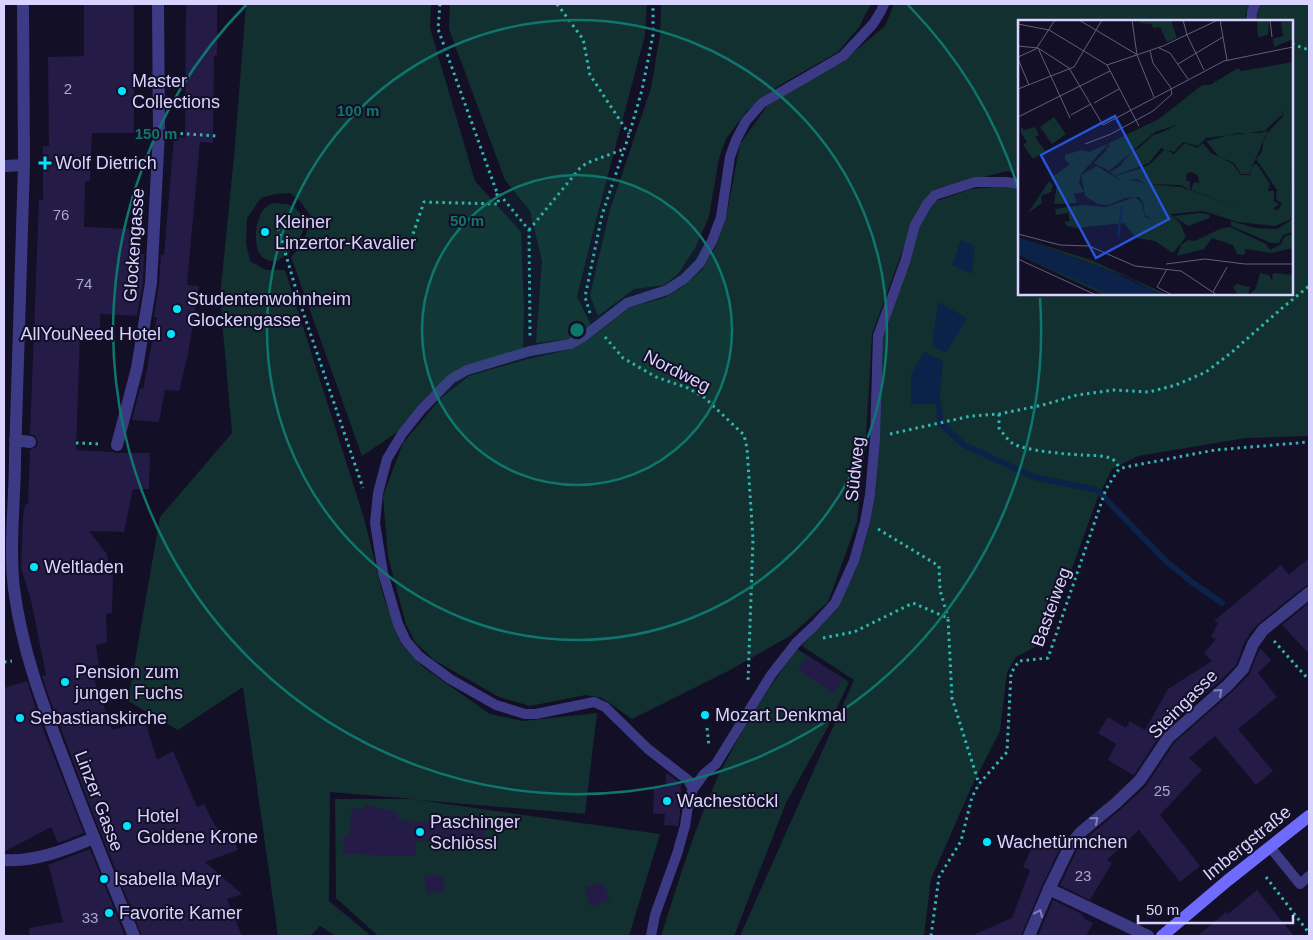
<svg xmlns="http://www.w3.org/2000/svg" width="1313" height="940" font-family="Arial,sans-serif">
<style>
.green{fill:#12302f}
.water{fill:#0c2248}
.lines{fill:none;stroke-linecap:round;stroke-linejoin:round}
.stream{stroke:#0c2248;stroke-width:6}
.building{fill:#241b47}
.path{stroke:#2fb8b0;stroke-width:3;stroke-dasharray:2.5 4;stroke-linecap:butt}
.service{stroke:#3d3a85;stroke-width:10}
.pedestrian{stroke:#3d3a85;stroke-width:12}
.minor{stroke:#3d3a85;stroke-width:12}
.tertiary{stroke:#3d3a85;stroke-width:12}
.secondary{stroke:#6f6bff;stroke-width:12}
.oneway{stroke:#837fbc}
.ring{fill:none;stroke:#0f766e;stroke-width:2.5}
.poi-dot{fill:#00e5ff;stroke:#130f26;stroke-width:2}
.labels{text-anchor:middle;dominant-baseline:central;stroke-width:4;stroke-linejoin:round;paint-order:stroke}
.number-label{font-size:15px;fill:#aca6d1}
.poi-label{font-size:18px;fill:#d9d4ff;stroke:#130f26;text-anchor:start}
.street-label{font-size:18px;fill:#d9d4ff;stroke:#130f26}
.inset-river{fill:none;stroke:#0c2248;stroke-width:2.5}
.inset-road{fill:none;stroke:#625e7d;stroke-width:1}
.view{fill:#2655da;fill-opacity:0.15;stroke:#2655da;stroke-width:2.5}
.inset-edge{fill:none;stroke:#d9d4ff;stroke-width:2.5}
.centre{fill:#0f766e;stroke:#130f26;stroke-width:2.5}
.ring-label{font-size:15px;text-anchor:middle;font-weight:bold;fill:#0f766e;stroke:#130f26;stroke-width:4;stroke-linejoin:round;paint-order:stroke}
</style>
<rect width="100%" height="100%" fill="#130f26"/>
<!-- green -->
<g class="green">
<polygon points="246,4 431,4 430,28 475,181 521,232 524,311 523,348 459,369 428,395 399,431 362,456 291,257 302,245 312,218 300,201 290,193 275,194 261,198 247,218 246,243 250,261 266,270 285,270 364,518 383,595 401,644 423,667 490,714 523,721 597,713 585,814 418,800 660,834 629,936 378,936 336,898 335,799 414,799 330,792 329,901 369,934 368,936 336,936 320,926 310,936 278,936 243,687 178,730 128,701 160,517 232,433 220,297 235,146"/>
<polygon points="450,4 647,4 645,35 595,224 577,297 591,325 569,339 536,343 542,261 530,211 505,180 449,29"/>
<polygon points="661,4 871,4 859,27 838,52 775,88 746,112 726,139 719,158 709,217 695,248 678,274 664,285 634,289 598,316 590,295 610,210 651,88 660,35"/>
<polygon points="894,4 1250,4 1245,15 1246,21 1019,21 1019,174 1007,171 933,190 917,211 872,334 866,438 857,522 828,602 790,636 730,670 632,719 602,698 586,695 530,706 499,697 434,660 415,642 406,624 388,557 383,496 403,443 439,400 469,376 524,360 568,350 588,340 631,307 664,298 683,287 703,269 715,248 727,213 740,144 767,106 854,52 885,26"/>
<polygon points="1259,4 1309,4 1309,436 1246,438 1138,456 1112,469 1097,499 1046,641 1016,657 1007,672 1000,731 972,786 931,879 924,936 740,936 854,680 802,646 837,606 857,568 869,528 876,490 882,338 919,227 934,202 971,189 1006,186 1019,188 1019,294 1292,294 1292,21 1255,21"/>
<path d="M 272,203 L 287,204 L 294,207 L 303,216 L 305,226 L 300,238 L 288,254 L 277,261 C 273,261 268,261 265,259 C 251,252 255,217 265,208 C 267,206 270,205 272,203 Z"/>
<path d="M 797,649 L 849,682 L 828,727 L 786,803 L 734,936 L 661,936 C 678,883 694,829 717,779 C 739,733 767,690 797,649 Z"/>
</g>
<!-- water -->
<g class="water">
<polygon points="961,240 975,246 972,274 952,265"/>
<polygon points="938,302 967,318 946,353 932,346"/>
<polygon points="924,352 943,361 939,404 919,404 911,405 911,374"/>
</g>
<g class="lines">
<!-- stream -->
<polyline class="stream" points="939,404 940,423 964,445 1034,477 1097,490 1166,561 1193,583 1222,603"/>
</g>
<!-- building -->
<g class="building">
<polygon points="84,4 134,4 134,133 92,133 90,181 85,181 84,227 134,229 134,254 144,254 143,282 137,316 100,314 100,335 80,333 76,450 113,452 115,453 150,453 149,489 133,489 124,532 89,531 107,554 110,575 113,575 112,613 106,614 107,643 96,645 99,665 89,666 106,712 112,730 145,721 157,760 173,751 197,807 204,804 213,822 221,834 230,830 238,850 205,862 242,894 227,899 242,936 142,936 88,801 48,694 42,676 46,675 31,600 21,568 23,516 25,505 28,504 30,450 36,447 38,443 35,436 30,434 39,199 43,200 43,146 49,146 48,57 84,56"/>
<polygon points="186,4 217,4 217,55 214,56 213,143 200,142 187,285 199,286 188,354 179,391 165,390 159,422 132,420 140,388 143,389 157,317 154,317 159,284 161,255 164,255 174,137 185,138"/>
<polygon points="1309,558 1309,585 1304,587 1258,624 1248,635 1249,636 1245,641 1236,665 1222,679 1162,732 1134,775 1133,775 1108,760 1116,744 1098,733 1108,717 1126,728 1130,721 1145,730 1168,689 1212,661 1204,653 1216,639 1211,637 1218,623 1214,621 1281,565 1289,575"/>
<polygon points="1309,603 1309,654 1282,625"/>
<polygon points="1260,648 1271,660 1258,673 1277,697 1238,729 1273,771 1256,785 1215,736 1189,758 1202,770 1160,815 1200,866 1180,882 1139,830 1107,860 1112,863 1090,900 1060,885 1077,850 1087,838 1121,809 1146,786 1174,743 1233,691 1249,675"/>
<polygon points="807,656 843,678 834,693 798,670"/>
<polygon points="27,681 40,721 84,833 58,843 51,827 4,852 4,688"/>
<polygon points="666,773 681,783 680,813 678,826 664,825 665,814 653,814 654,788 666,788"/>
<polygon points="364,805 398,812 397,819 416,822 485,822 485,839 416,842 415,856 343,854 344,835 349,836 352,808 362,810"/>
<polygon points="1045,836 1062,844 1042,886 1021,936 971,936 1012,918 1030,870 1023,867 1034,843 1041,846"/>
<polygon points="90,849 125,936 30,936 29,928 63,922 52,878 48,865"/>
<polygon points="443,875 444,892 426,893 425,876"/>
<polygon points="603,882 610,900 591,907 584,888"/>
<polygon points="1257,890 1294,936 1197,936 1226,912 1228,914"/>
<polygon points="1053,900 1082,914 1081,915 1084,916 1083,918 1093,923 1086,936 1038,936"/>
</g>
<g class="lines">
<!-- path -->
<g class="path">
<polyline points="440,4 438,29 496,190 529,230 530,336"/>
<polyline points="557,4 583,39 590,75 629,134"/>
<polyline points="1292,44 1309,50"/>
<polyline points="174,133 216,136"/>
<polyline points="278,228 300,303 363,488"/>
<polyline points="529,230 580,168 587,163 624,149"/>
<polyline points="411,240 424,202 499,204 496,190"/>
<polyline points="590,313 585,297 602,215 629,135 642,90 653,35 653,4"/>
<polyline points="605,337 623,358 656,377 688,388 705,398 744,435 747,448 753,539 748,682"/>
<path d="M 999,414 L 999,428 C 1003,433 1007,439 1012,443 C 1024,451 1066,454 1082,455 C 1092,456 1108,454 1116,462 C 1117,463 1119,468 1119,469"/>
<polyline points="890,434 971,416 999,414 1043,405 1077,395 1114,390 1149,392 1176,385 1206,372 1232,352 1281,309 1309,286"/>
<polyline points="76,443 101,444"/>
<polyline points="878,529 939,566 940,590 948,618"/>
<polyline points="823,638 854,632 913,603 948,618 952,698 979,784"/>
<polyline points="1274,641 1309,680"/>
<polyline points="4,662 12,661"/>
<polyline points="707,728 709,746"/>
<polyline points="1266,877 1309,933"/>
<polyline points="931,936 939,877 961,841 972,797 979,784 1007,752 1011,673 1019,661 1048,658 1106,489 1119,469 1126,467 1215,450 1309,442"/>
</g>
<!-- service -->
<g class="service">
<polyline points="1251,21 1252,12 1255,4"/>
<polyline points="693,789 688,780 648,749 605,707 594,702 536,714 525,714 496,705 450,679 419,656 406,641 398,624 383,573 375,523 378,493 387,459 402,434 421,410 451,379 467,370 530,351 570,344 583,337 627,303 667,290 684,279 700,263 712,241 721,217 730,157 736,140 746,121 762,103 843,56 873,24 881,11 884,4"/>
<polyline points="1270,847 1300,884 1309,876"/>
<polyline points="651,936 655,915 677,854 685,826 689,800 693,789 704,774 716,764 771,675 796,643 814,626 835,603 854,561 865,522 870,495 875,439 878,336 905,262 915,225 927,204 935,195 975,182 1007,182 1019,184"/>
</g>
<!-- pedestrian -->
<g class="pedestrian">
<path d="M 24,165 L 15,457 C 15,501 9,545 14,589 C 22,650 42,703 64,760 C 86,819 110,878 134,936"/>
<polyline points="15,440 30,442"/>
<path d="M 4,860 C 35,862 65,850 94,838"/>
<polyline points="1049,889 1148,936"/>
<polyline points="1029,936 1049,889 1070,846 1081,832 1116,803 1140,780 1168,738 1228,685 1243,669 1253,644 1263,630 1309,593"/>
</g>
<!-- minor -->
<polyline class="minor" points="117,445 137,368 151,283 159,133 158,4"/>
<!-- tertiary -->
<polyline class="tertiary" points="4,166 24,165 23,4"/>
<!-- secondary -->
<polyline class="secondary" points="1162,936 1227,881 1309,816"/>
</g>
<!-- one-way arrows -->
<defs><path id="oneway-chevron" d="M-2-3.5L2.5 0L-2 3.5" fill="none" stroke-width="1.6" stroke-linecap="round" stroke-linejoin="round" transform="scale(1.25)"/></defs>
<g class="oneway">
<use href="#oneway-chevron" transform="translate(1219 692) rotate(-42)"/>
<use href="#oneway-chevron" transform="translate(1095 820) rotate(-40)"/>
<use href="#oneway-chevron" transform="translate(1039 913) rotate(-67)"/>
</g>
<!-- distance rings -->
<circle cx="577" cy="330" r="155" fill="#0f766e" fill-opacity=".12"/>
<g class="ring">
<circle cx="577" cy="330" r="155"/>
<circle cx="577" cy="330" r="310"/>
<path d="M908 5A464 464 0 0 1 1018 187M1040 298A464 464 0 1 1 246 5"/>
</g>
<!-- markers -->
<g class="poi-dot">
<circle cx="122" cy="91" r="5"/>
<path d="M42.5 155.5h5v5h5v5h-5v5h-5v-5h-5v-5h5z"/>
<circle cx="265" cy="232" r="5"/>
<circle cx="177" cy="309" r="5"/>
<circle cx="171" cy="334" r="5"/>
<circle cx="34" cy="567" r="5"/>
<circle cx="65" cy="682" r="5"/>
<circle cx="705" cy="715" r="5"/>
<circle cx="20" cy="718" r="5"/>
<circle cx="667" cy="801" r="5"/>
<circle cx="127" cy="826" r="5"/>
<circle cx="420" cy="832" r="5"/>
<circle cx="987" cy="842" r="5"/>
<circle cx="104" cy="879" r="5"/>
<circle cx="109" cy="913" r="5"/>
</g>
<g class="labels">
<!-- number labels -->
<g class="number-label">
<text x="68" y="88">2</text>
<text x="61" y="214">76</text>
<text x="84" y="283">74</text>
<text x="1162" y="790">25</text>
<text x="1083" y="875">23</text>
<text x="90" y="917">33</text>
</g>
<!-- poi labels -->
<g class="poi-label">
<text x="132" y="81">Master<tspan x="132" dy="21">Collections</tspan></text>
<text x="55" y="163">Wolf Dietrich</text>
<text x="275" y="222">Kleiner<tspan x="275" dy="21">Linzertor-Kavalier</tspan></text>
<text x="187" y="299">Studentenwohnheim<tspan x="187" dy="21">Glockengasse</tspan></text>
<text x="161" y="334" text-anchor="end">AllYouNeed Hotel</text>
<text x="44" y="567">Weltladen</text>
<text x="75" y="672">Pension zum<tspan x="75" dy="21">jungen Fuchs</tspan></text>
<text x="715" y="715">Mozart Denkmal</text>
<text x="30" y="718">Sebastianskirche</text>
<text x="677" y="801">Wachestöckl</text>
<text x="137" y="816">Hotel<tspan x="137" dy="21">Goldene Krone</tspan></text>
<text x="430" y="822">Paschinger<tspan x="430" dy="21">Schlössl</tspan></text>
<text x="997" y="842">Wachetürmchen</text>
<text x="114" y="879">Isabella Mayr</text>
<text x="119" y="913">Favorite Kamer</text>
</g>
<!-- street labels -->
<g class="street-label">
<text transform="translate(134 245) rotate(-86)">Glockengasse</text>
<text transform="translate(677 371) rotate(27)">Nordweg</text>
<text transform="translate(855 469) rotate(-84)">Südweg</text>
<text transform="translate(1051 607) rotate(-70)">Basteiweg</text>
<text transform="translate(1183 704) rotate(-45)">Steingasse</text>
<text transform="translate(99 801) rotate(69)">Linzer Gasse</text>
<text transform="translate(1247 843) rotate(-39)">Imbergstraße</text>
</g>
</g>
<!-- overview -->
<g transform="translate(1018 20)">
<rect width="275" height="275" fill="#130f26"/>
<path d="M 121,0 L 153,0 L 159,18 L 149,22 L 142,7 L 135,8 L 134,4 L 122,3 ZM 239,0 L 251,0 L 250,15 L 240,17 ZM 273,1 L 275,19 L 256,27 L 255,19 L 265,16 L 263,2 ZM 275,42 L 273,199 L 257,206 L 220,202 L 185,191 L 152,194 L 162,203 L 168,217 L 155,233 L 137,221 L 118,218 L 106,203 L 59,208 L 49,206 L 46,202 L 52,201 L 50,193 L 38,195 L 37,189 L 65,185 L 88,187 L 117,177 L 124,183 L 127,197 L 135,200 L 127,195 L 125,182 L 121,177 L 107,178 L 91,185 L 80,184 L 67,176 L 63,155 L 79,146 L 103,161 L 116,160 L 127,164 L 119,159 L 103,161 L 97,156 L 121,149 L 132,144 L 147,129 L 156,134 L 167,123 L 179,128 L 185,123 L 193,133 L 215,144 L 223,155 L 232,155 L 234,145 L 239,144 L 252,164 L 250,171 L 256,171 L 256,181 L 261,184 L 255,189 L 260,190 L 264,184 L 258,179 L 259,170 L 238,139 L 244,132 L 246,117 L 265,96 L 264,88 L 264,95 L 246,111 L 188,118 L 180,126 L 165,122 L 156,132 L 143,128 L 131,143 L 96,156 L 92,152 L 102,146 L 113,132 L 121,128 L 135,115 L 142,113 L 161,104 L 137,112 L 91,151 L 76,143 L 89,130 L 88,126 L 93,128 L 90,124 L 63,154 L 61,164 L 66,172 L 56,174 L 59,183 L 36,184 L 39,164 L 33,158 L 52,144 L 47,140 L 47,135 L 63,130 L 72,132 L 141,99 L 184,65 L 192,65 L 220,48 L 223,51 ZM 174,152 L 180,156 L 181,163 L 176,162 L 173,170 L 223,188 L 163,167 L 127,164 L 163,165 L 172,170 L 172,161 L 168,161 L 169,153 ZM 36,97 L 48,114 L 34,124 L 22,107 ZM 3,106 L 6,110 L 17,107 L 21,115 L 17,117 L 27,131 L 15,139 L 5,125 L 9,122 L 3,113 ZM 250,110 L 231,154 L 223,154 L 216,143 L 201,137 L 188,121 L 220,113 L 243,113 ZM 31,161 L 35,165 L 33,172 L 23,176 L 24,183 L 10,193 ZM 182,193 L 191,194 L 192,198 L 170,206 L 155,196 ZM 275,199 L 274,212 L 265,215 L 261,223 L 253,223 L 213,206 L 213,201 L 237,208 L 259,209 ZM 212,207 L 248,224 L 252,230 L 263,224 L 267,216 L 275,214 L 275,228 L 253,233 L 228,229 L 226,235 L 219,234 L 215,225 L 194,218 L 186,229 L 159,236 L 163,225 L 170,220 L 177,221 L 204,208 ZM 3,218 L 73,240 L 150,275 L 144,275 L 109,257 ZM 0,235 L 72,264 L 93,275 L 84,274 ZM 242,253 L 251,255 L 255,262 L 254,255 L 257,253 L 275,255 L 275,275 L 231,275 L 238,268 ZM 219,264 L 232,267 L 230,275 L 220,275 L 215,267 Z" fill="#12302f" fill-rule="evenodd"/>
<path d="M 0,217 L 97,253 L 144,275 L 93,275 L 0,235 Z" fill="#0c2248"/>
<path class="inset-river" d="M 100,217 L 104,186M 0,229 L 118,275M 48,248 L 60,248 L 61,250 L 56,254 Z"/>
<path class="inset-road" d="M 61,0 L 118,34M 114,0 L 119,35 L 136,77M 165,0 L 169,15 L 186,50M 202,0 L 209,40M 252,0 L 254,17M 0,4 L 31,10 L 89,45 L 121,106M 0,18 L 1,0M 0,26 L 20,28 L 51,48 L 85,105 L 206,41 L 275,27M 20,28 L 52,98M 141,28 L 152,33 L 170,59M 132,31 L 135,43 L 153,68M 0,37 L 18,29 L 37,0M 0,39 L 11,65M 160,44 L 205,17M 89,45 L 145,26 L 200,0M 0,69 L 56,47 L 84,0M 76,83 L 101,69M 53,95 L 73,84M 0,97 L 92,51M 67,124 L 93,114 L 135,91 L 154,74 L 153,68M 0,214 L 42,225 L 71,226 L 117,246 L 163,251 L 199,275M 0,239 L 78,275M 148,244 L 187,239 L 227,244 L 275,244M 149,249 L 139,267 L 154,275M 195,272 L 209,247"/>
<path class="view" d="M 97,96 L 151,199 L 78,238 L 23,135 Z"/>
<rect width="275" height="275" class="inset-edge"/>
</g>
<circle cx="577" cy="330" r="8" class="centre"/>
<g class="ring-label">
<text x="358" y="116">100 m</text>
<text x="156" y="139">150 m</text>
<text x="467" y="226">50 m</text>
</g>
<!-- border -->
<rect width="1313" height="940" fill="none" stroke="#d9d4ff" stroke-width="10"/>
<!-- scale -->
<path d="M1138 915v8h155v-8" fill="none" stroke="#d9d4ff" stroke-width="2.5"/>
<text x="1146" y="915" font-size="15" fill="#d9d4ff" stroke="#130f26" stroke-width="4" paint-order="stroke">50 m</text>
</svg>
